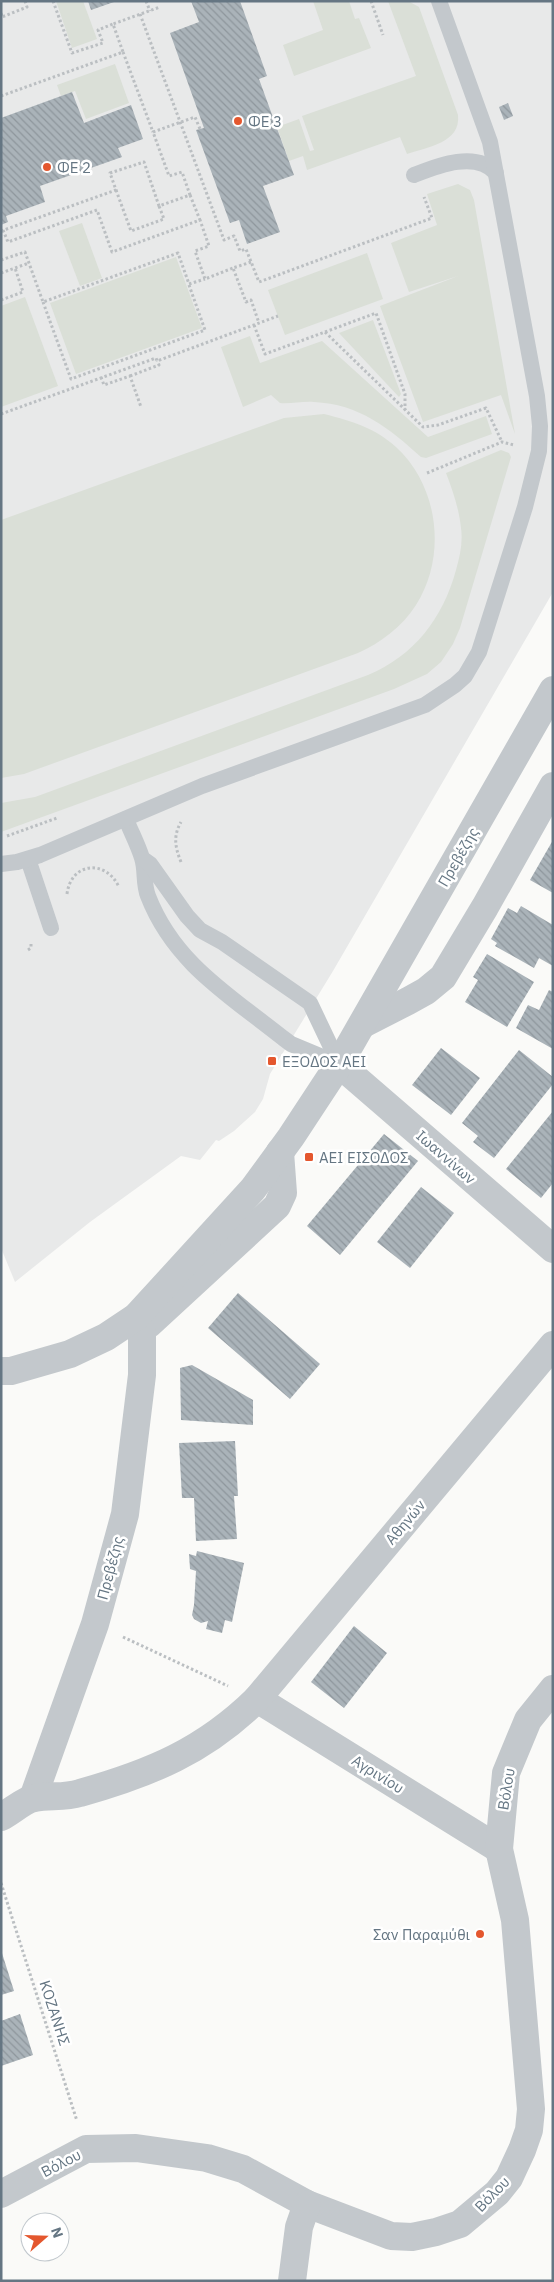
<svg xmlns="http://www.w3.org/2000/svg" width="554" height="2282" font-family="'IBM Plex Sans',sans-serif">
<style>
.built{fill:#e8e9e9}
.grass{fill:#dadfd7}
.building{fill:url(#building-back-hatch)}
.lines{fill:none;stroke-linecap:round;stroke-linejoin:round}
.path{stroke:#bbbfc2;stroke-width:3;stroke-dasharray:2.5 2.5;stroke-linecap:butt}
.service{stroke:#c3c8cc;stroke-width:16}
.minor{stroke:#c3c8cc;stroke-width:28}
.tertiary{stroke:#c3c8cc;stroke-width:28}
.poi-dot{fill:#e4572e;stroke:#fff;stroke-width:2}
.labels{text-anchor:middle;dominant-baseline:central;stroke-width:5;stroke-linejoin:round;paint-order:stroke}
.poi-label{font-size:15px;fill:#657683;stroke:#fff;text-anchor:start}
.street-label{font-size:15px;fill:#657683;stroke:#fff}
</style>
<defs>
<pattern id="building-back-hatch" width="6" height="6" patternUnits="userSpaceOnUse" patternTransform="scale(1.25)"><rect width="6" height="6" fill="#aab3b9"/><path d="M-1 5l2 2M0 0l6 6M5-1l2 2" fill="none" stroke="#8e969c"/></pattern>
</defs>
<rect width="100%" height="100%" fill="#fafaf8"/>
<!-- built -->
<polygon class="built" points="1,1 553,1 553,592 333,971 270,1074 263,1099 255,1112 234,1131 219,1141 216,1140 200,1160 181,1156 90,1222 15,1282 1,1248"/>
<!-- grass -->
<g class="grass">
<polygon points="56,1 83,1 97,39 72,48"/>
<polygon points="313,1 349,1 355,19 359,18 371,48 294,76 283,45 323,30"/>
<path d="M 388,1 L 408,1 L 419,7 L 458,115 C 461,143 427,147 407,154 L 400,137 L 307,170 L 303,156 L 289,161 L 277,127 L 299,119 L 310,151 L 314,150 L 302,116 L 416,76 Z"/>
<polygon points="115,64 129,103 86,119 75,91 61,96 57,85"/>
<polygon points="458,184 470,190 474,200 515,434 501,395 423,422 380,306 458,276 409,292 391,243 437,225 427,194"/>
<polygon points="82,223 102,278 80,286 59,231"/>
<polygon points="367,253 383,299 285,335 268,290"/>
<polygon points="176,257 202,328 76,374 50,303"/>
<polygon points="25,297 58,386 1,407 1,306"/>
<polygon points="373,320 401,394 399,397 339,333"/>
<path d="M 250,336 L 260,363 L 322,341 L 428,437 L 486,416 L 492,434 L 426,458 L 421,457 C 389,428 359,404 314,402 C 303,401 291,404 280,403 L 271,395 L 243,407 L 221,347 Z"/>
<path d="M 324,414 C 352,421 375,428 396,447 C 439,486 447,557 416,605 C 402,627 380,643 358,653 L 24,774 L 1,778 L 1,520 L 284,418 Z"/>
<path d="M 501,450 L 509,453 L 511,457 L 460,628 L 453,644 L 441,662 L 427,674 L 394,689 L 1,832 L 1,803 L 35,797 L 368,675 C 414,656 443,618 456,570 C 460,556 463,543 461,528 C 459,509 453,491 446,473 Z"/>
</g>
<!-- building -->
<g class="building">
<polygon points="88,1 114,1 114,2 91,10"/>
<polygon points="191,1 240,1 267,76 259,79 294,175 263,186 280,232 247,244 239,220 230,223 196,130 204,128 170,33 199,22"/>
<polygon points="72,92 84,123 131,105 143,139 118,148 122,157 40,186 45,202 6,216 8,222 1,225 1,118"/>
<polygon points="508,103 513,116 504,120 499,107"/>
<polygon points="553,840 553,893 530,880"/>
<polygon points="521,906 553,925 553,966 539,958 534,968 495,946 497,943 491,939 508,908 517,913"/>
<polygon points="487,954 534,982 507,1027 465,1002 478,980 473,977"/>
<polygon points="549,990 553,992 553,1049 516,1028 528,1005 539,1010"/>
<polygon points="441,1048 480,1078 451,1115 412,1085"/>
<polygon points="519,1050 553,1077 553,1084 494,1158 473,1142 478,1136 462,1123"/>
<polygon points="553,1111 553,1183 541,1198 506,1169"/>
<polygon points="384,1134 418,1161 340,1255 307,1226"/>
<polygon points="421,1187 454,1213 410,1268 377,1242"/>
<polygon points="238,1293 320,1364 290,1399 208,1328"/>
<polygon points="192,1365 253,1400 253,1425 181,1420 180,1368"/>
<polygon points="235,1441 238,1496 234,1496 237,1539 196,1541 194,1498 182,1498 179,1443"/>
<polygon points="197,1551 244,1563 232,1622 225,1620 222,1633 206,1629 208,1621 201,1623 194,1619 192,1615 194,1605 196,1571 190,1569 189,1554 196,1556"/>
<polygon points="354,1626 387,1653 344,1708 311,1682"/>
<polygon points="1,1950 14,1991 1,1995"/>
<polygon points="20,2014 33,2055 1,2066 1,2021"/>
</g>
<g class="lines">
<!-- path -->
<g class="path">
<polyline points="53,1 72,53 103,43 98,30 113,24"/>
<polyline points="146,1 150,11"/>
<polyline points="371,1 383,35"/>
<polyline points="1,13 2,17 27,7 25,1"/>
<polyline points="140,14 224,240 234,236 240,251 246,249 259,282 432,218 424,197"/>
<polyline points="123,52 153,132"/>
<polyline points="1,96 123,52 113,24 160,7"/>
<polyline points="116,190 131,231 164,219 159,206"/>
<polyline points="190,195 200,220"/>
<polyline points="3,230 8,242 97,210 112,252 200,220 209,246 195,251 205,279 233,268"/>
<polyline points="1,231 116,190 110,173 144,162 159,206 190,195 182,172 169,176 153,132 195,117 200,129"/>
<polyline points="1,260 25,252 43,302 178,253 189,284 205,279"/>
<polyline points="251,262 233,268 246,302 251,300 259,323"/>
<polyline points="1,273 29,263"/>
<polyline points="1,300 23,292 15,268"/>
<polyline points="43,302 71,379 205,330 189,285"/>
<polyline points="254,325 265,354 325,332 423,427 438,425 486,408 502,442"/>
<polyline points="325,332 376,313 405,394 405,410"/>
<polyline points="130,376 159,365 157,361"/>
<polyline points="101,377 104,385 130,376 141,407"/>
<polyline points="1,414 156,358 157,361 278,316"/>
<polyline points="427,473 502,442 514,445"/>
<polyline points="7,836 57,818"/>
<path d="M 181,862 C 175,847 173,836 181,822"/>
<path d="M 67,894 C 71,862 106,859 119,887"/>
<polyline points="28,950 31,948 31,942"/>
<polyline points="123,1637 228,1686"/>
<polyline points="1,1883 77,2121"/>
</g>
<!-- service -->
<g class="service">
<path d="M 414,175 C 437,166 476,150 496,173"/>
<path d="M 126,819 C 131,832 138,845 142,858 C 146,870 143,883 148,896 C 174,963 229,995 283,1038 L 291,1044 L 339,1064"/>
<polyline points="28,859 51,928"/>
<polyline points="143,859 150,864 187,916 200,930 222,942 310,1003 339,1064"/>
<polyline points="1,864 17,862 40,855 202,786 425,705 455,685 465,676 479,652 525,507 539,451 540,426 537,396 490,142 439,1"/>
</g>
<!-- minor -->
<g class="minor">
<polyline points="363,1024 408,1001 426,991 443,977 485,907 553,786"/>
<polyline points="339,1064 553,1249"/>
<polyline points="141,1328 149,1324 277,1206 283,1193 280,1152"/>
<polyline points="257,1699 499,1849"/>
<polyline points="33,1798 95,1624 125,1514 142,1375 142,1332 136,1317"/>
<path d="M 1,1817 C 11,1812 24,1800 34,1798 C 50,1795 64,1798 80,1793 C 151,1773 204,1751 257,1699 L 553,1345"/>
<polyline points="1,2194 86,2149 136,2148 207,2158 243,2169 307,2204 391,2236 412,2237 436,2232 460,2224 497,2193 509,2178 522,2150 529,2130 531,2109 515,1920 499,1849 506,1773 528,1720 553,1689"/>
<polyline points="292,2281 299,2227 307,2204"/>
</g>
<!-- tertiary -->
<polyline class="tertiary" points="1,1371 11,1371 70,1354 106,1337 136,1317 253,1189 291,1137 339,1064 553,690"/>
</g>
<!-- markers -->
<g class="poi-dot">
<circle cx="238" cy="121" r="5"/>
<circle cx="47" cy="167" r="5"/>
<rect x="267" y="1056" width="10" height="10" rx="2.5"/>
<rect x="304" y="1152" width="10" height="10" rx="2.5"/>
<circle cx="480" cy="1934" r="5"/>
</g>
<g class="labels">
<!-- poi labels -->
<g class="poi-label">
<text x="248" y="121">ΦΕ 3</text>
<text x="57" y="167">ΦΕ 2</text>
<text x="282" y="1061">ΕΞΟΔΟΣ ΑΕΙ</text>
<text x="319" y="1157">ΑΕΙ ΕΙΣΟΔΟΣ</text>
<text x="470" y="1934" text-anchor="end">Σαν Παραμύθι</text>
</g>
<!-- street labels -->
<g class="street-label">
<text transform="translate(458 857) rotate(-60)">Πρεβέζης</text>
<text transform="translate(446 1157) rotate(41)">Ιωαννίνων</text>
<text transform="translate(405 1522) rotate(-50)">Αθηνών</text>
<text transform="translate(110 1568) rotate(-75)">Πρεβέζης</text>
<text transform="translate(378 1774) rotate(32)">Αγρινίου</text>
<text transform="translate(506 1789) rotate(-81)">Βόλου</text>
<text transform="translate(55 2013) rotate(72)">ΚΟΖΑΝΗΣ</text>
<text transform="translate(61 2163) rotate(-28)">Βόλου</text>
<text transform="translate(492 2194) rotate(-46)">Βόλου</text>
</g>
</g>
<!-- border -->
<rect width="554" height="2282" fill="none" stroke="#657683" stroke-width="5"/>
<!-- north arrow -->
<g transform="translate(45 2237) rotate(70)"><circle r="24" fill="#ffffff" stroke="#c1c8cd"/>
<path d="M0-4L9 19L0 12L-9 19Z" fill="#e4572e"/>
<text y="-8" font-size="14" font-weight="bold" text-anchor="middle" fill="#657683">N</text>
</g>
</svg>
